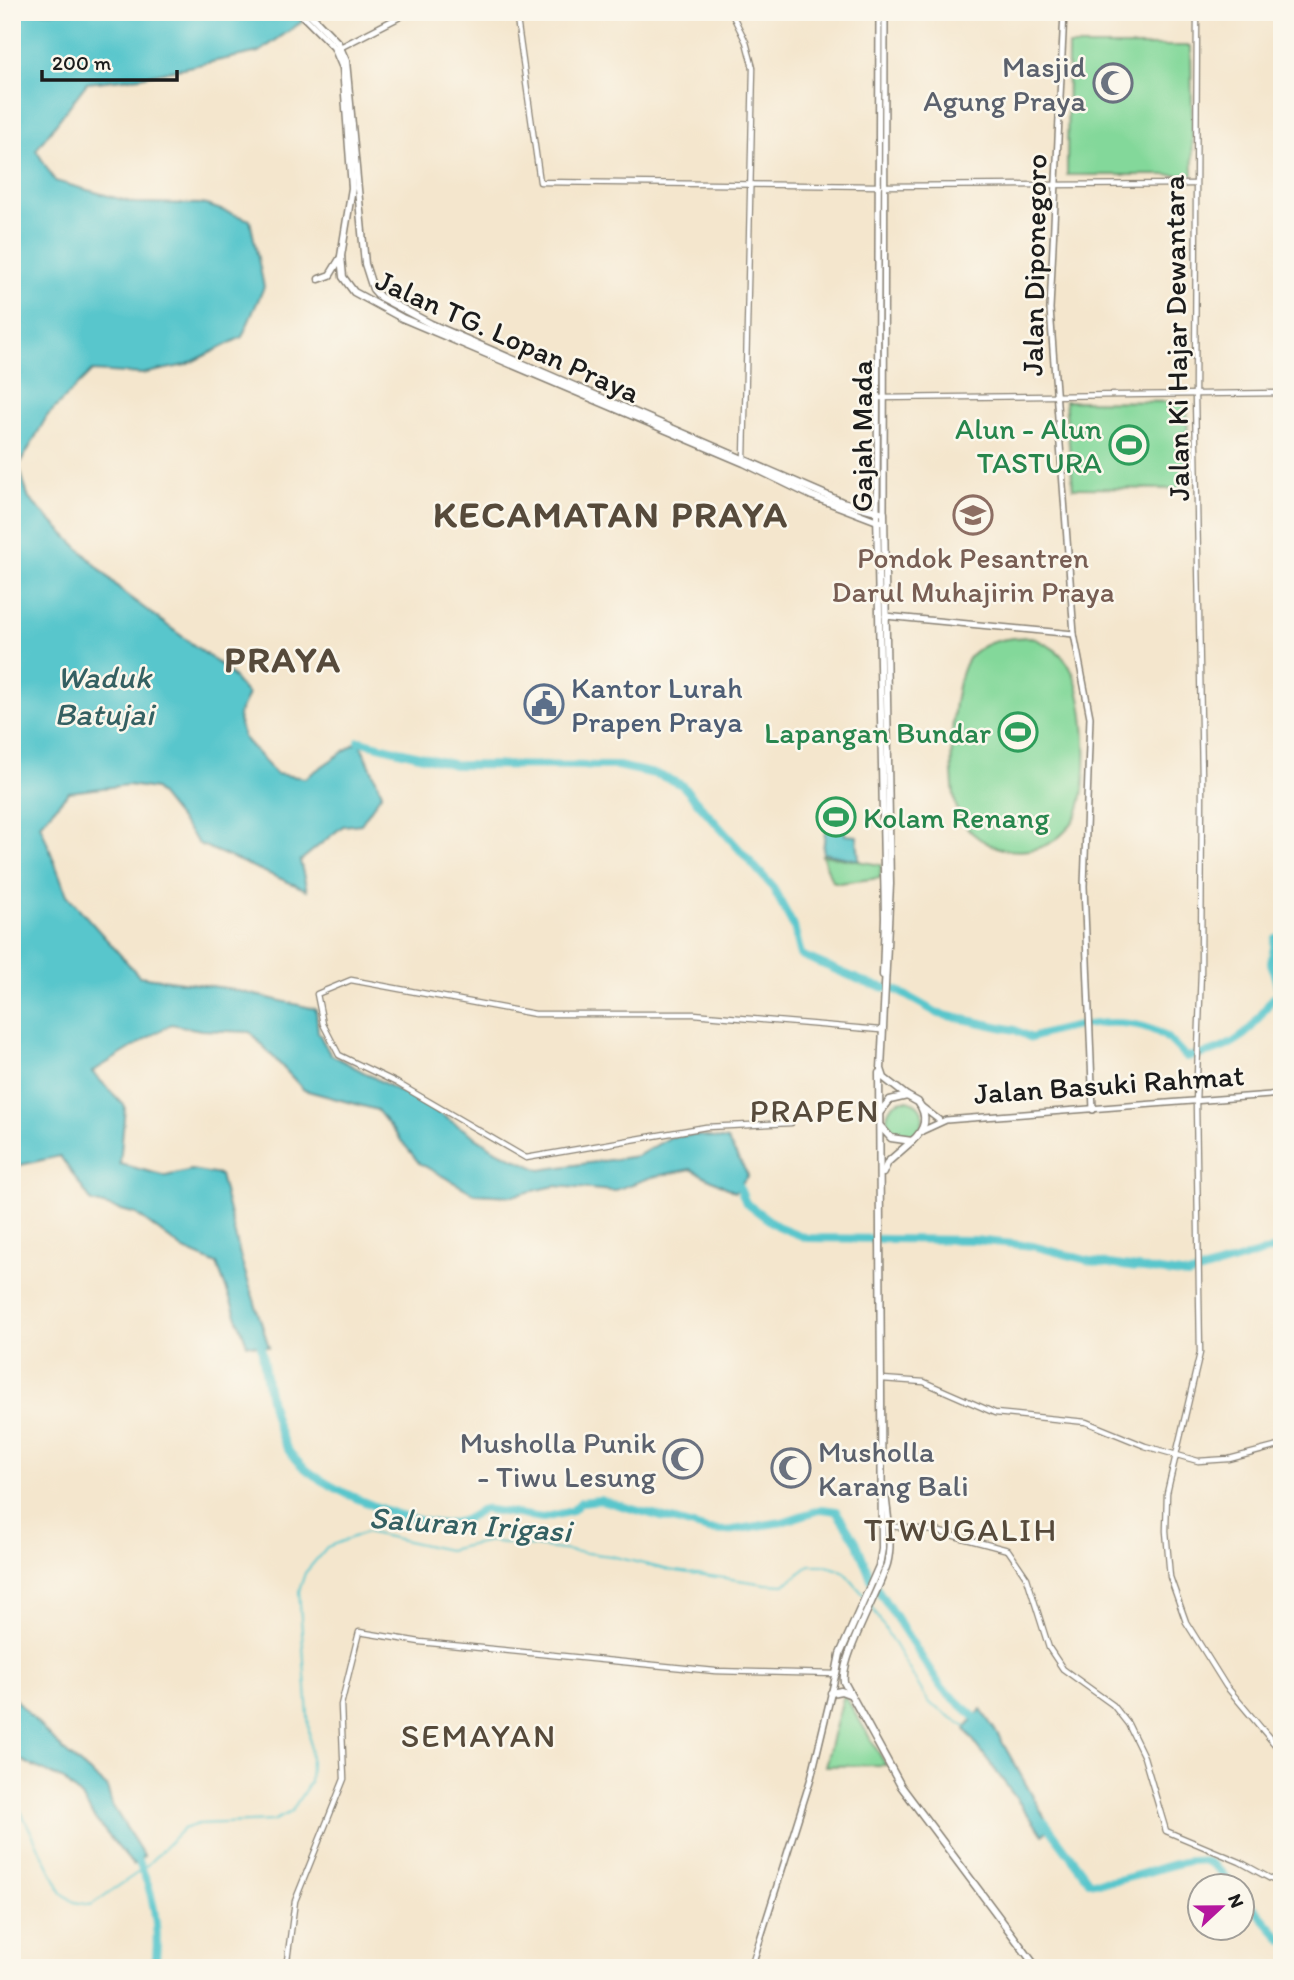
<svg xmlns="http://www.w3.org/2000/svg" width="1294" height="1980" font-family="Itim,sans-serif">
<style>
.green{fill:#83d89a;stroke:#507a5b;stroke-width:2}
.water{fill:#58c6cc;stroke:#3a7174;stroke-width:2}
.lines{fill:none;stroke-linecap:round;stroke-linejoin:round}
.stream{stroke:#58c6cc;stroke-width:2}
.river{stroke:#58c6cc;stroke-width:8}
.minor-casing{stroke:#888174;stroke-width:7}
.major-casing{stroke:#888174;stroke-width:8}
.highway-casing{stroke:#888174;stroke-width:9}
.minor{stroke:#fff;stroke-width:4.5}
.major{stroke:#fff;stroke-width:5}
.highway{stroke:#fff;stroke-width:6}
.labels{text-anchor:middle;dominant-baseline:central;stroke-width:5;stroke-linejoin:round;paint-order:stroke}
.worship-label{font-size:30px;fill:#5b616d;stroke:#fbf7ec;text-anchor:end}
.street-label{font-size:30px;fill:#1c1c1c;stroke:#fbf7ec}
.leisure-label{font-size:30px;fill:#27864d;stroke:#fbf7ec;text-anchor:end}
.education-label{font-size:30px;fill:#785e54;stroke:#fbf7ec}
.service-label{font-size:30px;fill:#4e5e75;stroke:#fbf7ec;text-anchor:start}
.water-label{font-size:32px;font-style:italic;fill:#346062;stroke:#fbf7ec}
.quarter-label{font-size:33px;letter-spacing:2px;fill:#564a3b;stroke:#fbf7ec}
.district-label{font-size:37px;font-weight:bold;letter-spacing:2px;fill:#564a3b;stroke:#fbf7ec}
</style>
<rect width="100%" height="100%" fill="#fbf7ec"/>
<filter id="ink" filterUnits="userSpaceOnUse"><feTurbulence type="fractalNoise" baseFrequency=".0143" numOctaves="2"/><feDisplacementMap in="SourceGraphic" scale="14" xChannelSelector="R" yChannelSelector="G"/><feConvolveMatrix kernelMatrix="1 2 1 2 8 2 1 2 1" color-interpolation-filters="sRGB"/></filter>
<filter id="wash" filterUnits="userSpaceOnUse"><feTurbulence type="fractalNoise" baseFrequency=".00686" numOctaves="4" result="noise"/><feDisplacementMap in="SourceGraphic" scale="28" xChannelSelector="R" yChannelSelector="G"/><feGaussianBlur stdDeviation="1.57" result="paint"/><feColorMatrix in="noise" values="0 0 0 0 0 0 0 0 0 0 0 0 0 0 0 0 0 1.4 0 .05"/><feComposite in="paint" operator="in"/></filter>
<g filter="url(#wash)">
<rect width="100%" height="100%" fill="#f4e6cd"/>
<!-- green -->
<g class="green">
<polygon points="1068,46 1191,46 1193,175 1067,175"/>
<polygon points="1065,401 1187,402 1189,489 1073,488"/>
<path d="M 1031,637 C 1048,645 1062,651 1071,669 C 1087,700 1091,785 1076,816 C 1053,861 990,862 962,821 C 945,796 949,677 971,655 C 987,639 1010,638 1031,637 Z"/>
<polygon points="822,855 881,865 880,878 839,883 832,881"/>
<circle cx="905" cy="1118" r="18"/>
<polygon points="844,1694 886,1765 825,1766"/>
</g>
<!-- water -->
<g class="water">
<polygon points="12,12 294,12 303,21 259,52 140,77 87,83 36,150 55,181 134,203 204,204 250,220 264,287 242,337 186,365 142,374 92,371 47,416 19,466 29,499 124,593 227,670 248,695 238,715 243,737 276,774 305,778 359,741 382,793 361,824 343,826 300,861 307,890 199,844 155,789 128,785 69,792 40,824 67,895 139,976 225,988 316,1009 318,1032 330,1054 434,1110 496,1150 540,1170 637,1156 671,1137 695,1135 727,1140 748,1175 735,1192 691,1169 652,1177 613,1191 555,1186 511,1196 475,1194 419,1163 377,1110 304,1090 250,1032 201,1030 171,1024 92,1072 125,1106 120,1164 166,1176 191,1170 220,1175 241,1259 269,1347 247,1344 217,1264 184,1250 136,1214 92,1202 60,1156 12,1167"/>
<polygon points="828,799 843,800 845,835 857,836 859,860 823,853"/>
<polygon points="12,1696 64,1751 107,1787 112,1805 144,1856 133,1865 94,1818 83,1799 64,1780 12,1756"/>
<polygon points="981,1710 997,1733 1050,1827 1043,1835 965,1729"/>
</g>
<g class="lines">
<!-- stream -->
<g class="stream">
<polyline points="871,1605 929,1703 966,1727"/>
<polyline points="12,1794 62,1893 74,1902 91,1905 143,1869 183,1829 198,1824 273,1821 291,1812 310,1782 311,1758 299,1591 305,1573 327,1547 366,1532 448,1550 489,1541 611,1556 669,1570 766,1584 784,1585 810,1565 823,1565 843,1571 864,1595"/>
</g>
<!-- river -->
<g class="river">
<path d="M 359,741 L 455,765 L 618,766 L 659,775 L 682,785 L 772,886 L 794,927 L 801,955 L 869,984 L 896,990 L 939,1014 L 1015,1030 L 1031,1038 C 1069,1026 1131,1011 1167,1038 C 1174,1043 1180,1051 1186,1057 C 1209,1054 1230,1048 1247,1032 C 1259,1021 1266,1004 1279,992 L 1271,963 L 1276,938 L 1282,936"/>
<polyline points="739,1186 746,1203 777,1226 807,1238 974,1240 1033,1246 1094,1262 1188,1275 1282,1247"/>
<path d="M 261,1346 C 266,1377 272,1429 291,1454 C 315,1487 404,1522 444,1524 C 460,1524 471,1517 483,1509 L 543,1518 L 572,1511 L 581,1502 L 600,1500 L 708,1530 L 727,1531 L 782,1522 L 822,1509 L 836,1511 L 856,1541 L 871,1579 L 941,1687 L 981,1723"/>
<path d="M 1045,1822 L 1089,1881 C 1126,1888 1186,1851 1210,1863 C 1218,1867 1227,1879 1233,1885"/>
<path d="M 138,1861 C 153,1891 159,1926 156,1959 L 145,1968"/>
<polyline points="1242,1894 1282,1940"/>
</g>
</g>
</g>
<g filter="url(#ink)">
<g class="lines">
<!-- minor casing -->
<g class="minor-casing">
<g id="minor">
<polyline points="516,12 540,182 879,186"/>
<polyline points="731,12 746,42 753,68 744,459"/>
<polyline points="1197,12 1195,395 1202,779 1201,971 1196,1102 1200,1353 1167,1493 1166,1531 1170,1577 1186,1622 1226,1686 1282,1753"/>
<polyline points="885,186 1195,184"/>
<polyline points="878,398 1282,393"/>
<polyline points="791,1123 706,1127 526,1158 397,1083 339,1055 323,1024 317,994 351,980 535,1014 694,1014 880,1030"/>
<polyline points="882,1379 924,1382 995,1413 1086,1422 1145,1446 1198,1461 1229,1459 1282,1445"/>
<polyline points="889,1526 936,1531 1008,1550 1027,1578 1049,1648 1063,1669 1113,1705 1128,1724 1144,1757 1166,1831 1240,1862 1282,1885"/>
<polyline points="286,1968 295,1901 344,1779 341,1705 359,1632 420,1642 715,1671 836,1674"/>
</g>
</g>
<!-- major casing -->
<g class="major-casing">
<g id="major">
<polyline points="1064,12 1050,309 1074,634 1090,717 1084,886 1093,1110"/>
<polyline points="341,47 409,12"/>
<polyline points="877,512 879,12"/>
<polyline points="884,513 885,12"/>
<polyline points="885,616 1074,634"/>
<polyline points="922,1107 939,1120"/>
<polyline points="922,1131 946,1120 1282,1094"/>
<polyline points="751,1968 811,1778 836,1674"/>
</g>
</g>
<!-- highway casing -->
<g class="highway-casing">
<g id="highway">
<polyline points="299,12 334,47 343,68 352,188 341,256 343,277 354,292 402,318 744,463 812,496 880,522"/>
<polyline points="308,12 338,43 346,61 365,264 373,289 380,297 431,324 842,502 884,513 890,884 881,1069 884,1078 907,1096"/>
<polyline points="319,279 330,275 341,257"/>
<polyline points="877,512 885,918 883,975"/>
<path d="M 880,1112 L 890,1100 L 907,1096 L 918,1102 C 929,1117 925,1130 912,1141 L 891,1138 L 881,1127"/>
<polyline points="883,1173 888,1162 912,1141"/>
<path d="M 885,1492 C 887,1515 893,1541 887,1564 C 879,1591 840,1659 844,1682 L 901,1786 L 1037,1968"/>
<polyline points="836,1674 840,1654 879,1566 882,1549 879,1073"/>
<polyline points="831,1693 841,1691 849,1694"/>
</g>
</g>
<!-- minor -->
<use href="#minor" class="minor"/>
<!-- major -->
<use href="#major" class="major"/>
<!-- highway -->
<use href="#highway" class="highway"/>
</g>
</g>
<!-- icons -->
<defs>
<g id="mosque-ring" transform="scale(2.0125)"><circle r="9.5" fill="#fbf7ec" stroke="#6b7280" stroke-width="1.5"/><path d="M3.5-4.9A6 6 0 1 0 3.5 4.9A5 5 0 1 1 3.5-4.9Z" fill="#6b7280"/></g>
<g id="stadium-ring" transform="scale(2.0125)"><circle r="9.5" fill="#fbf7ec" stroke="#2e9e5b" stroke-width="1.5"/><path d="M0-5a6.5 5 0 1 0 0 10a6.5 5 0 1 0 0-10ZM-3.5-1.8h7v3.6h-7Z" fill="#2e9e5b"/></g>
<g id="school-ring" transform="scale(2.0125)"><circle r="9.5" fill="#fbf7ec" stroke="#8d6e63" stroke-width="1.5"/><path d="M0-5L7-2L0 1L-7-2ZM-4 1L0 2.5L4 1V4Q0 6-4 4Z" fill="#8d6e63"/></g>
<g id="civic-ring" transform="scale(2.0125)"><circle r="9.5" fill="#fbf7ec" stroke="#5c6f8a" stroke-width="1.5"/><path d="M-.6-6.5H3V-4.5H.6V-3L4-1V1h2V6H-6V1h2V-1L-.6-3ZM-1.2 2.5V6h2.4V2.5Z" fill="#5c6f8a"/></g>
</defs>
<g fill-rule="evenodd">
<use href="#mosque-ring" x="1113" y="83"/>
<use href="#stadium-ring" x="1129" y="445"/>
<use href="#school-ring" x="973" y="515"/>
<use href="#civic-ring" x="544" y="704"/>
<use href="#stadium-ring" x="1018" y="732"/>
<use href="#stadium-ring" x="836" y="817"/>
<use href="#mosque-ring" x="683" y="1459"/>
<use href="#mosque-ring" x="791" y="1468"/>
</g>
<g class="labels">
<!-- worship labels -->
<g class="worship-label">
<text x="1086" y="66">Masjid<tspan x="1086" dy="34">Agung Praya</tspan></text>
<text x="656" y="1442">Musholla Punik<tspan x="656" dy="34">- Tiwu Lesung</tspan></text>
<text x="818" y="1451" text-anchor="start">Musholla<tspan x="818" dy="34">Karang Bali</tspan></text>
</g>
<!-- street labels -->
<g class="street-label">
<text transform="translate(1034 265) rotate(-89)">Jalan Diponegoro</text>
<text transform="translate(508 336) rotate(24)">Jalan TG. Lopan Praya</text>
<text transform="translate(1176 338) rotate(-91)">Jalan Ki Hajar Dewantara</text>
<text transform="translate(861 436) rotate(-90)">Gajah Mada</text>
<text transform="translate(1109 1084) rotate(-4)">Jalan Basuki Rahmat</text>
</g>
<!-- leisure labels -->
<g class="leisure-label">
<text x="1102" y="428">Alun - Alun<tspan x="1102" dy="34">TASTURA</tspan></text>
<text x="991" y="732">Lapangan Bundar</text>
<text x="863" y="817" text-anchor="start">Kolam Renang</text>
</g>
<!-- education labels -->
<g class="education-label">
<text x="973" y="557">Pondok Pesantren<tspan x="973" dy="34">Darul Muhajirin Praya</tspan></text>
</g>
<!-- service labels -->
<g class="service-label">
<text x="571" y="687">Kantor Lurah<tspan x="571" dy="34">Prapen Praya</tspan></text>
</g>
<!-- water labels -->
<g class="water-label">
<text x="104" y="677">Waduk<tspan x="104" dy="37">Batujai</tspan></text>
<text transform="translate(470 1524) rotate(4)">Saluran Irigasi</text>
</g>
<!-- quarter labels -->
<g class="quarter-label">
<text x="815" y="1110">PRAPEN</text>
<text x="961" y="1529">TIWUGALIH</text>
<text x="479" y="1735">SEMAYAN</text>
</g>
<!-- district labels -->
<g class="district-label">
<text x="611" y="514">KECAMATAN PRAYA</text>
<text x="283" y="659">PRAYA</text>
</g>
</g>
<!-- margin -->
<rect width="1294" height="1980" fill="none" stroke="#fbf7ec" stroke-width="42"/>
<!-- north arrow -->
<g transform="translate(1221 1907) rotate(68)"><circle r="33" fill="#fbf7ec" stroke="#a29f99" stroke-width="2"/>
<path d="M0-5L12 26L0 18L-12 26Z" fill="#b5179e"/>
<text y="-10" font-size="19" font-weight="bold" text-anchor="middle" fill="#1c1c1c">N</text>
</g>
<!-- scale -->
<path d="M42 70v10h135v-10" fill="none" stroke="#1c1c1c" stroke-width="3.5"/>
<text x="52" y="70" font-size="21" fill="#1c1c1c" stroke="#fbf7ec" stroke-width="5" paint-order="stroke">200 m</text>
</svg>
